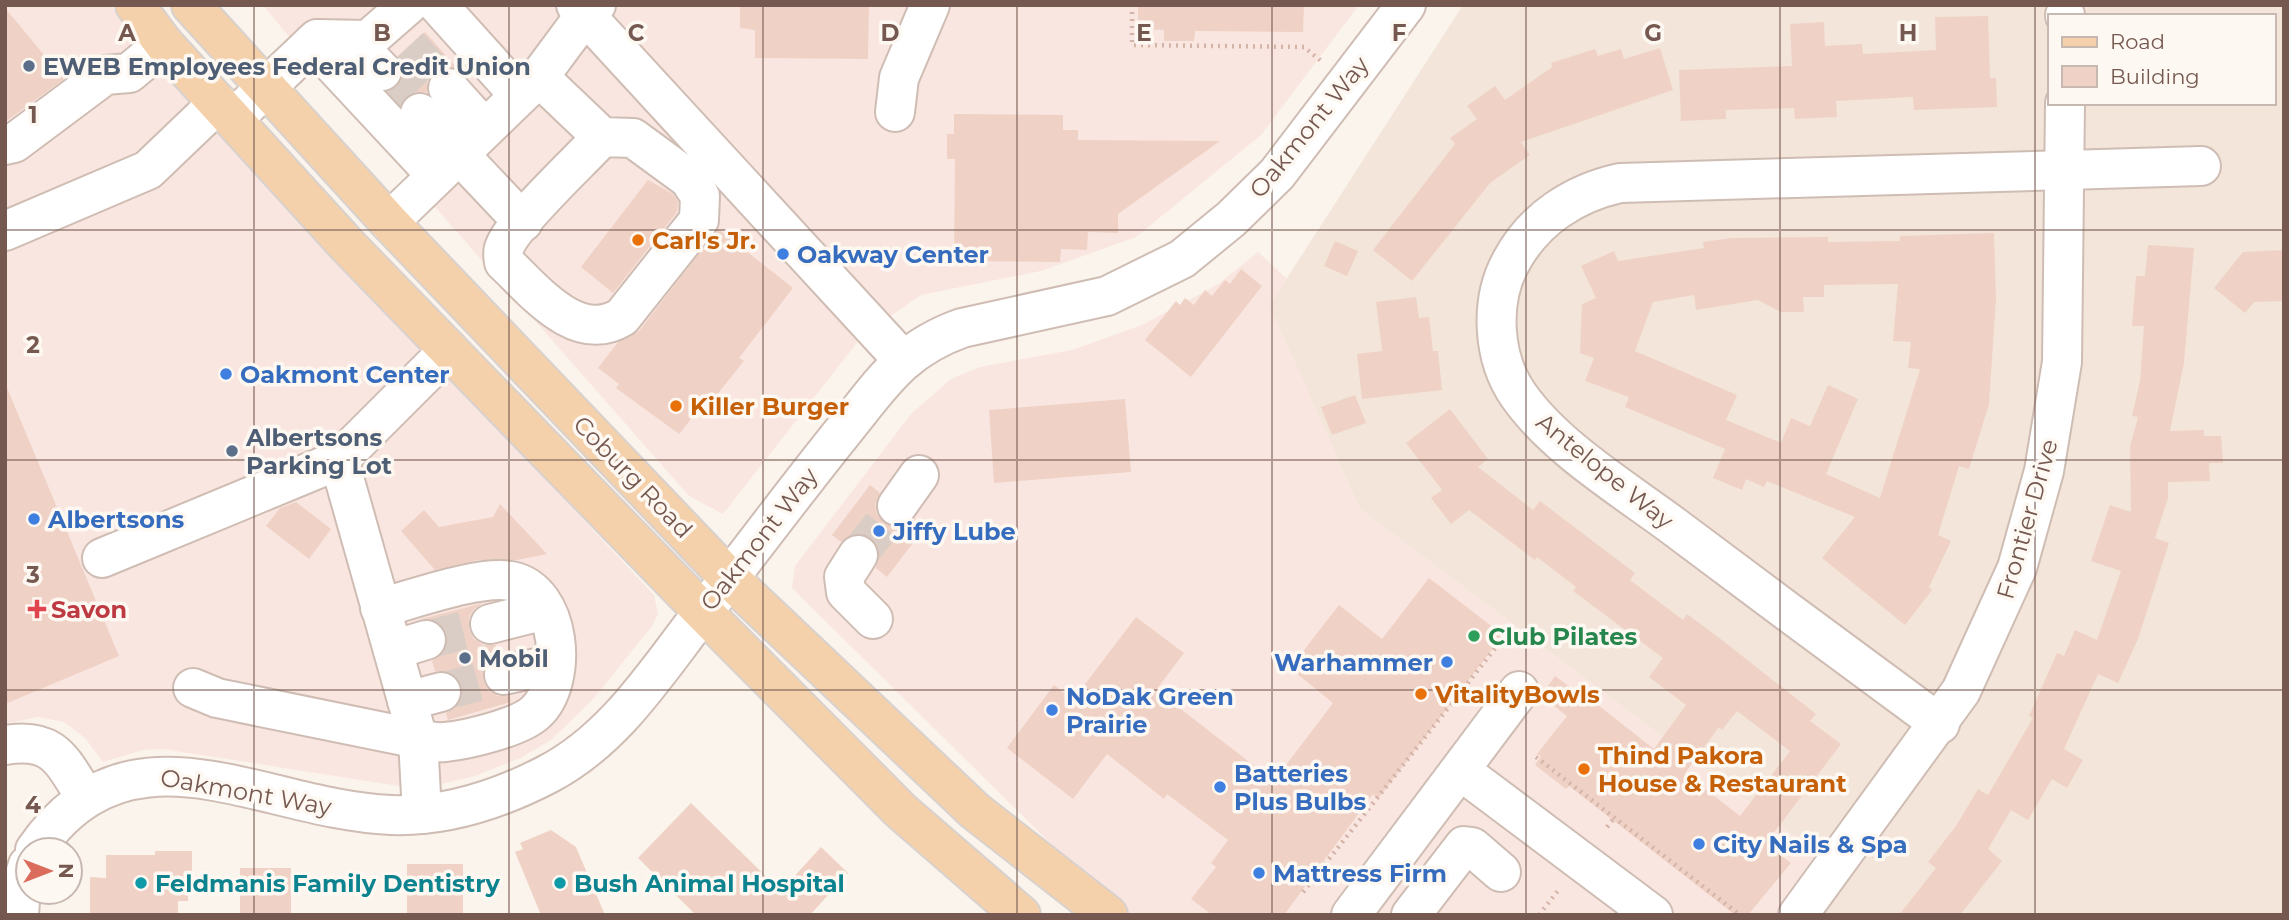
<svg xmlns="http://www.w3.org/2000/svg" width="2289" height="920" font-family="Montserrat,sans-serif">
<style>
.residential{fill:#f3e5da;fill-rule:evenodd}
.commercial{fill:#fae6e0}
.building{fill:#efd2c5;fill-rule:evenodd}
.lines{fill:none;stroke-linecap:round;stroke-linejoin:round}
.minor-tunnel{stroke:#dacdc5;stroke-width:38;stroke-dasharray:38 19;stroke-linecap:butt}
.minor-casing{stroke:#cfbdb4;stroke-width:42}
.major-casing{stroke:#d8d1ce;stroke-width:42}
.path{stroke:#d4b4a8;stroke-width:4.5;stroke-dasharray:2 5;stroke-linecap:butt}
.minor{stroke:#fff;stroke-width:38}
.major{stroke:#f4d1aa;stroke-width:38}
.grid{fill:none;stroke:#755950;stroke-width:2;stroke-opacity:0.55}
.service-dot{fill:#5c6f8a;stroke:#fef8f2;stroke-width:2.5}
.food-dot{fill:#e8710a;stroke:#fef8f2;stroke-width:2.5}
.shop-dot{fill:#3f7fe0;stroke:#fef8f2;stroke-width:2.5}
.health-dot{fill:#e0444e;stroke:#fef8f2;stroke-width:2.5}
.leisure-dot{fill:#2e9e5b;stroke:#fef8f2;stroke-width:2.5}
.culture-dot{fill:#0f9aa8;stroke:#fef8f2;stroke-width:2.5}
.labels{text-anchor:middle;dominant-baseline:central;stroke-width:7;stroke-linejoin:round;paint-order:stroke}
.service-label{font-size:24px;font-weight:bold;fill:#4e5e75;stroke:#fef8f2;text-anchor:start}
.street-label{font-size:24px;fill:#755950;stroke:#fef8f2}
.food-label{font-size:24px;font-weight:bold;fill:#c56008;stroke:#fef8f2;text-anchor:start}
.shop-label{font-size:24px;font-weight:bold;fill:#366cbe;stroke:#fef8f2;text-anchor:start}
.health-label{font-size:24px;font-weight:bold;fill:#be3a42;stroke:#fef8f2;text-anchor:start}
.leisure-label{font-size:24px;font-weight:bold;fill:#27864d;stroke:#fef8f2;text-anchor:start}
.culture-label{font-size:24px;font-weight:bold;fill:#0d838f;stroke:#fef8f2;text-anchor:start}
.grid-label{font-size:23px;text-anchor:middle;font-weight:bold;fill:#755950;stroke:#fef8f2;stroke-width:7;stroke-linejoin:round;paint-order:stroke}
</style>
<rect width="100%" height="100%" fill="#fbf4ec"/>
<!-- residential -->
<path class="residential" d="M 1463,5 L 2284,5 L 2284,915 L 1798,915 L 1834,866 L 1360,509 L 1269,306 ZM 2049,16 L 2273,16 L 2273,103 L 2049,103 Z"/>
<!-- commercial -->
<g class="commercial">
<polygon points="5,5 110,5 245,159 654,595 658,614 652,626 594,698 551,740 520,758 475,776 437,785 405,787 163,749 143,750 103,762 85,738 64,722 38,717 5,724"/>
<polygon points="263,5 1359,5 1261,135 1136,237 1041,271 921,295 863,335 723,514 689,496 334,92"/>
<polygon points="1258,252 1287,279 1270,306 1360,509 1834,866 1798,915 1123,915 792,588 795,566 911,414 951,379 980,367 1072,350 1142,325 1217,285"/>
</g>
<!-- building -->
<g class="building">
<polygon points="740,5 869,5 868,59 755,58 755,30 740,28"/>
<polygon points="1138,5 1304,5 1303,32 1195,31 1194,41 1164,41 1164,30 1138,29"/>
<polygon points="5,8 64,79 5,122"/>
<polygon points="1988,16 1990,78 1996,78 1997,107 1914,110 1913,97 1836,101 1837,117 1795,119 1794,108 1726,110 1726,119 1681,121 1679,70 1792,66 1790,24 1824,22 1825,46 1862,44 1863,54 1936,50 1935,17"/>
<polygon points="425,32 459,70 444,67 434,71 427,81 427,92 414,92 400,105 388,92 398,86 403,76 403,66 398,56"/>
<polygon points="1660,48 1673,90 1521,142 1530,155 1490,183 1412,281 1373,250 1455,144 1450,138 1477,119 1467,106 1495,86 1505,100 1552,67 1551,63 1595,49 1598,56 1621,49 1624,59"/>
<polygon points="954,114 1063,115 1063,130 1078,130 1078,140 1220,141 1118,214 1118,233 1088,232 1087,250 1061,249 1060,262 954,261 955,159 947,159 947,134 954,134"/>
<polygon points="648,180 673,194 678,202 677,212 613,293 581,267"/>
<polygon points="718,229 793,288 739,358 744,361 711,402 707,399 679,434 616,388 619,384 598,368 618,342 639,331"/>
<path d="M 1994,233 L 1996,299 L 1989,404 L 1969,469 L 1959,466 L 1938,535 L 1951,541 L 1929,587 L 1932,590 L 1905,625 L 1822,558 L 1855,517 L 1767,481 L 1764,487 L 1746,479 L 1742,490 L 1713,478 L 1725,449 L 1625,407 L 1629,397 L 1585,381 L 1594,358 L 1580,353 L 1582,304 L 1596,298 L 1581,266 L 1614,251 L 1618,261 L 1704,248 L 1703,242 L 1732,238 L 1828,237 L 1828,242 L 1900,241 L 1900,236 ZM 1898,284 L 1893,341 L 1911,342 L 1908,368 L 1920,369 L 1880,498 L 1826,474 L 1858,399 L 1828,385 L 1810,426 L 1791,418 L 1781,443 L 1726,420 L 1737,395 L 1635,351 L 1653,302 L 1694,295 L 1696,310 L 1758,300 L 1781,312 L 1804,312 L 1803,297 L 1824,297 L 1824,285 Z"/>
<polygon points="1335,241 1358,251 1347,276 1324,266"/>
<polygon points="2148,245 2194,248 2184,363 2170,431 2204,430 2204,436 2221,436 2223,463 2209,463 2210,481 2168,482 2168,498 2155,538 2169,543 2138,639 2118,683 2098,674 2064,749 2083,760 2067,788 2052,779 2028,820 2011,810 1988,849 2002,861 1960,915 1899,915 1936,868 1928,862 1956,826 1978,789 1988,795 2033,718 2029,716 2057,653 2064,656 2075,630 2097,640 2121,571 2091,561 2110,505 2131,512 2130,447 2138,417 2132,416 2140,381 2144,326 2132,326 2136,276 2145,276"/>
<polygon points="2284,250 2284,301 2254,302 2245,313 2214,288 2243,252"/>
<polygon points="1241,269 1262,286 1191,377 1145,340 1176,301 1180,305 1185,298 1194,305 1205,290 1212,296 1225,280 1230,284"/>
<polygon points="1416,297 1419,318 1429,317 1433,351 1438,351 1442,390 1362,399 1357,354 1382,351 1376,302"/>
<polygon points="5,383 119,656 5,704"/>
<polygon points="1355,395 1366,423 1332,435 1321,407"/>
<polygon points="1125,399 1131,472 994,483 989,410"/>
<path d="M 1450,409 L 1488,459 L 1478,467 L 1533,510 L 1540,501 L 1635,573 L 1630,580 L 1683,620 L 1687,614 L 1722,640 L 1816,714 L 1810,721 L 1841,744 L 1769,839 L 1782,849 L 1779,854 L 1791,863 L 1748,915 L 1735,915 L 1569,786 L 1566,789 L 1535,765 L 1541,756 L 1537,754 L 1567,716 L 1541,696 L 1555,676 L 1582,696 L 1584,694 L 1654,749 L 1686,705 L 1649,677 L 1663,658 L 1573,591 L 1576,587 L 1537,557 L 1535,560 L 1469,510 L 1451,524 L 1431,498 L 1442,490 L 1406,443 ZM 1737,711 L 1790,751 L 1740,816 L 1685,773 L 1719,727 L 1722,730 Z"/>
<polygon points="870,485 880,493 875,505 877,514 884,523 896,528 907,526 915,519 925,527 887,577 876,568 880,555 877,544 870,537 858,533 841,542 832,535"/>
<polygon points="296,502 331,529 309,559 266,526 280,508"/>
<polygon points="500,504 547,554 517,560 478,560 435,570 401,531 424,510 439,527 493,517"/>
<polygon points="1429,578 1503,635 1378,799 1373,794 1284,915 1212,915 1191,899 1216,867 1211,863 1228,840 1167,794 1164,799 1107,754 1073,799 1007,748 1054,685 1073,700 1136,617 1184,653 1156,690 1274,781 1333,703 1290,668 1339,605 1382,639"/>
<polygon points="483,603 474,609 469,617 469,630 474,639 483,645 496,645 498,654 489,659 483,668 483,680 488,690 498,696 510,696 511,702 448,720 446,713 456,708 462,698 462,686 456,676 447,671 435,671 432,661 442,654 447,644 447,634 440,624 432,619 421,619"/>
<polygon points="691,803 781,891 821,847 848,873 810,915 696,915 638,858"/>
<polygon points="551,830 576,847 605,915 541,915 515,852 523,849 520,843"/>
<polygon points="155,851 192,851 192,888 188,888 188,901 178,901 178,915 90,915 90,877 106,878 106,855 155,855"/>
<rect x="407" y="864" width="56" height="51"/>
<rect x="240" y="868" width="51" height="47"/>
</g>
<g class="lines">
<!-- minor-tunnel -->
<g class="minor-tunnel">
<polyline points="409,46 448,88"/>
<polyline points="382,71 420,113"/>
<polyline points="858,555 897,506"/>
<polyline points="426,640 490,624"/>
<polyline points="441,692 504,675"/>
</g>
<!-- minor casing -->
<g class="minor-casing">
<g id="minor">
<polyline points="438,5 519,95"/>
<polyline points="576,5 902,359"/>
<polyline points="2065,15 2065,16"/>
<polyline points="352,40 382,71"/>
<polyline points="313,43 436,175"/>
<path d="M 539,77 L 602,137 C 581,160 514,222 505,246 C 502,251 503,257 504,262 C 534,290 576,345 622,317 L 699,220 L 700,196 L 689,179 L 633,138 L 602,137"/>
<polyline points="448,88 484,128"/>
<polyline points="895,112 899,78 930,5"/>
<polyline points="420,113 523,222"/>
<polyline points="233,119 317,39 368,40 408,5"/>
<polyline points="5,145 14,143 105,75 129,73 164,44"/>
<polyline points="389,222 539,77 585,15 596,5"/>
<polyline points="5,231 148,170 218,103"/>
<polyline points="897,506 919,475"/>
<polyline points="858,555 844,577 846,592 873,619"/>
<polyline points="102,558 339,460 449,350"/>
<path d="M 380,608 C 414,599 480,575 511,581 C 562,591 569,681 536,712 C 521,727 467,740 445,742 C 436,743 427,741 418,739 L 422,814"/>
<polyline points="490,624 545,610"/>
<polyline points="393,650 426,640"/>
<polyline points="504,675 555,664"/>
<polyline points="193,688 217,698 418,739 339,460"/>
<polyline points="407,701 441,692"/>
<path d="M 1940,724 C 1850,658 1761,592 1672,525 C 1622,488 1555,447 1519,396 C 1492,358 1489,300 1512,260 C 1535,218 1575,193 1620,183 L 2201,166"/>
<path d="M 5,745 C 55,737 62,761 86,798"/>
<polyline points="1461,771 1653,915"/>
<path d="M 35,850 C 130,712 261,810 391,815 C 446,817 500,799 548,774 C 613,740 654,676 697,620 C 745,558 792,495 841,434 C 881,385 900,350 962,328 L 1107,296 L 1182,259 L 1231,219 L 1277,174 L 1406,5"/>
<polyline points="19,915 21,886 28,865"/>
<polyline points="1351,915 1519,691"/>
<polyline points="1411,915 1464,846 1472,847 1501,872"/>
<polyline points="1798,915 1961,691 2017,568 2044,471 2062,362 2065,103"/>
</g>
</g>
<!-- major casing -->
<g class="major-casing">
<g id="major">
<polyline points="135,5 164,44 347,245 703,612 901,811 1021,915"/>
<polyline points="191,5 389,222 731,580 975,811 1108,915"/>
</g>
</g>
<!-- path -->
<g class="path">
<polyline points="1132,5 1132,45 1304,47 1321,61"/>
<polyline points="1536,757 1740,915"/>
<polyline points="1607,827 1615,817"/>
<polyline points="1303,892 1504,637"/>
<polyline points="1539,915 1560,888"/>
</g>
<!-- minor -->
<use href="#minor" class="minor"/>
<!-- major -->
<use href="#major" class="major"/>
</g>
<!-- grid -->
<path class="grid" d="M 254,5 L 254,915M 509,5 L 509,915M 763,5 L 763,915M 1017,5 L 1017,915M 1272,5 L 1272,915M 1526,5 L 1526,915M 1780,5 L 1780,915M 2035,5 L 2035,915M 5,230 L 2284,230M 5,460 L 2284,460M 5,690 L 2284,690"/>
<!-- markers -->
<g class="service-dot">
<circle cx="29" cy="66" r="7"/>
<circle cx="232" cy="451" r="7"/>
<circle cx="465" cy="658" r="7"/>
</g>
<g class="food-dot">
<circle cx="638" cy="240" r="7"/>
<circle cx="676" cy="406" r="7"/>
<circle cx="1421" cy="694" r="7"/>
<circle cx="1584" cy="769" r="7"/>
</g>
<g class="shop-dot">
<circle cx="783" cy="254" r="7"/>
<circle cx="226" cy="374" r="7"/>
<circle cx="34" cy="519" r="7"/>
<circle cx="879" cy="531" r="7"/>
<circle cx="1447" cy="662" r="7"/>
<circle cx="1052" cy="710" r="7"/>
<circle cx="1220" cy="787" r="7"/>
<circle cx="1699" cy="844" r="7"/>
<circle cx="1259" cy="873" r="7"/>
</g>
<path class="health-dot" d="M33.5 598.5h7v7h7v7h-7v7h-7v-7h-7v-7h7z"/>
<circle class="leisure-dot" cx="1474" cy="636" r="7"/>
<g class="culture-dot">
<circle cx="141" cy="883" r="7"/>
<circle cx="560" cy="883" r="7"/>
</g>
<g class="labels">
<!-- service labels -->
<g class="service-label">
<text x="43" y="66">EWEB Employees Federal Credit Union</text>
<text x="246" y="437">Albertsons<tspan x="246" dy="28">Parking Lot</tspan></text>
<text x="479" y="658">Mobil</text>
</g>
<!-- street labels -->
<g class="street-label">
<text transform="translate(1309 127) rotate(-51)">Oakmont Way</text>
<text transform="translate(1605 471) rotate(39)">Antelope Way</text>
<text transform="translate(633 477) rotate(46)">Coburg Road</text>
<text transform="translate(2027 519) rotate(-74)">Frontier Drive</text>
<text transform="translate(759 539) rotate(-52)">Oakmont Way</text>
<text transform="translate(246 792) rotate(10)">Oakmont Way</text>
</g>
<!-- food labels -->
<g class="food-label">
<text x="652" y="240">Carl's Jr.</text>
<text x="690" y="406">Killer Burger</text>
<text x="1435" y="694">VitalityBowls</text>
<text x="1598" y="755">Thind Pakora<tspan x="1598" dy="28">House &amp; Restaurant</tspan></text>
</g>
<!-- shop labels -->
<g class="shop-label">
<text x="797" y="254">Oakway Center</text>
<text x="240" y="374">Oakmont Center</text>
<text x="48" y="519">Albertsons</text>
<text x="893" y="531">Jiffy Lube</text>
<text x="1433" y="662" text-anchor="end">Warhammer</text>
<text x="1066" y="696">NoDak Green<tspan x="1066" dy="28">Prairie</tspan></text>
<text x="1234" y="773">Batteries<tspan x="1234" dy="28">Plus Bulbs</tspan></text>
<text x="1713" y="844">City Nails &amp; Spa</text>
<text x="1273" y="873">Mattress Firm</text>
</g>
<!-- health labels -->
<g class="health-label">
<text x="51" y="609">Savon</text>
</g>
<!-- leisure labels -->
<g class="leisure-label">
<text x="1488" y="636">Club Pilates</text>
</g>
<!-- culture labels -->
<g class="culture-label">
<text x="155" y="883">Feldmanis Family Dentistry</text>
<text x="574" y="883">Bush Animal Hospital</text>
</g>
</g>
<g class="grid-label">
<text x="127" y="41">A</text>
<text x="382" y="41">B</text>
<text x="636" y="41">C</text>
<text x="890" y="41">D</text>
<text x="1144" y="41">E</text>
<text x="1399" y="41">F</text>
<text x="1653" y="41">G</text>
<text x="1908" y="41">H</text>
<text x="33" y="123">1</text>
<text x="33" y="353">2</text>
<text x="33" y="583">3</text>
<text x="33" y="813">4</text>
</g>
<!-- border -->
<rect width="2289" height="920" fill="none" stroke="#755950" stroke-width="14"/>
<!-- legend -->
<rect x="2048" y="14" width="228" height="91" fill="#fef8f2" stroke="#c7b8b1" stroke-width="2"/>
<rect x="2062" y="37" width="35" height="10" fill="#f4d1aa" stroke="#c7b8b1" stroke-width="2"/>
<text x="2110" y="49" font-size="21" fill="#755950">Road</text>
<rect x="2062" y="66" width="35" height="21" fill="#efd2c5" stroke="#c7b8b1" stroke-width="2"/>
<text x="2110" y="84" font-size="21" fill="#755950">Building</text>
<!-- north arrow -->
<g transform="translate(49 871) rotate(90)"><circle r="33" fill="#fef8f2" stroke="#c7b8b1" stroke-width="2"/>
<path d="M0-5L12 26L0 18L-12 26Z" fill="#db6b5b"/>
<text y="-10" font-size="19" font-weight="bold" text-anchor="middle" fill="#755950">N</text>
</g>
</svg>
